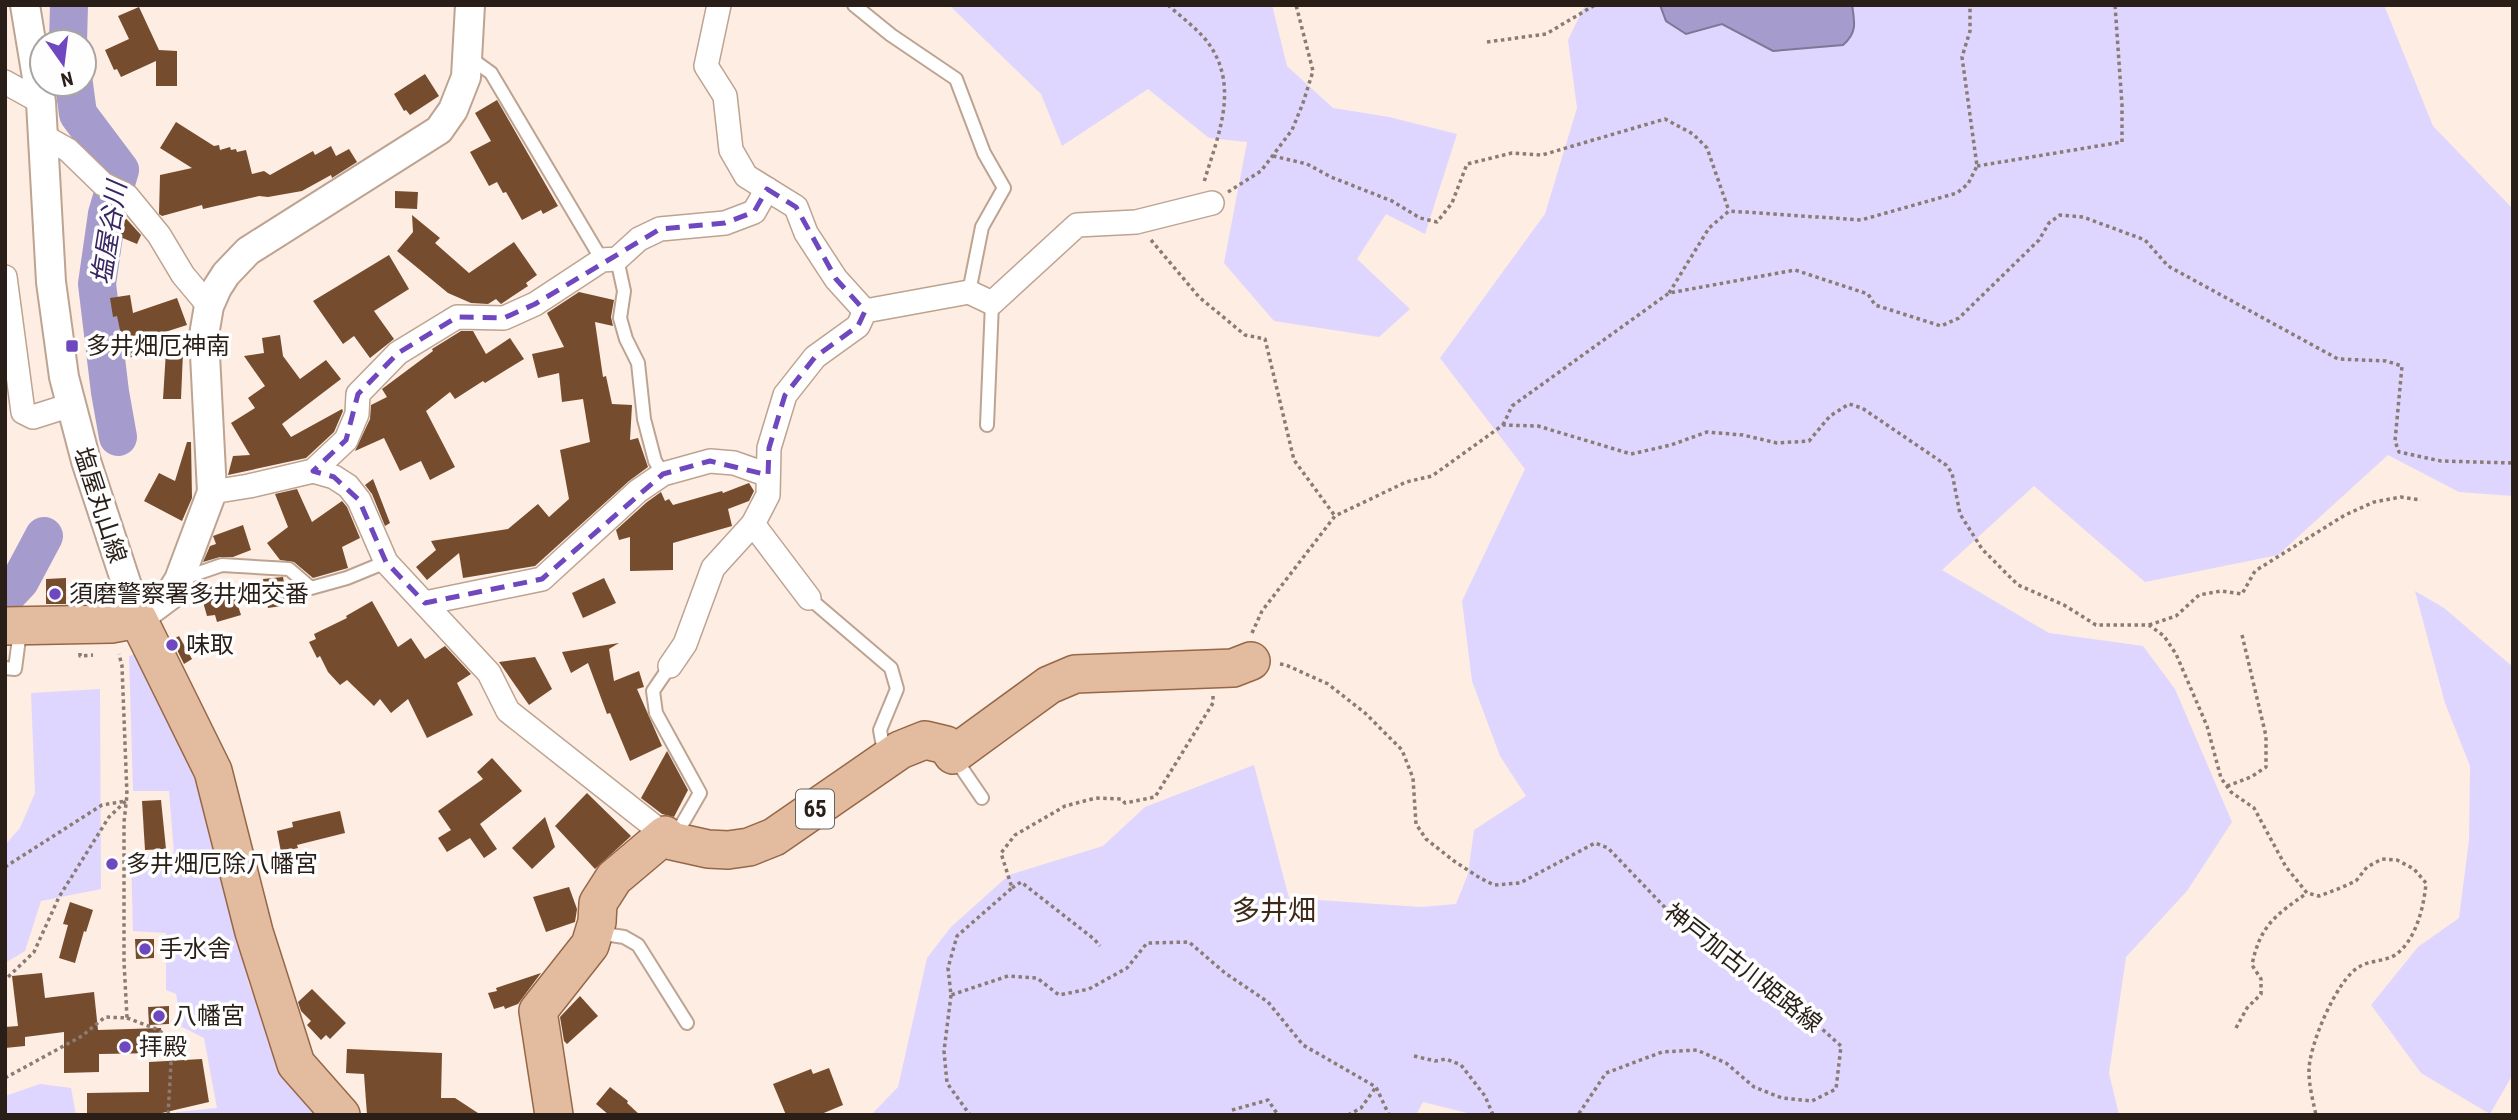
<svg xmlns="http://www.w3.org/2000/svg" width="2518" height="1120" font-family="'Roboto Condensed','Noto Sans JP',sans-serif">
<style>
.green{fill:#ded6ff}
.water{fill:#a59bcc;stroke:#807696;stroke-width:2}
.lines{fill:none;stroke-linecap:round;stroke-linejoin:round}
.river{stroke:#a59bcc;stroke-width:38}
.building{fill:#764c2e}
.service-casing{stroke:#bda391;stroke-width:16}
.minor-casing{stroke:#bda391;stroke-width:26}
.tertiary-casing{stroke:#bda391;stroke-width:32}
.primary-casing{stroke:#966746;stroke-width:40}
.path{stroke:#8a7c74;stroke-width:3.5;stroke-dasharray:3.5 3.5;stroke-linecap:butt}
.service{stroke:#fff;stroke-width:12}
.minor{stroke:#fff;stroke-width:23}
.tertiary{stroke:#fff;stroke-width:28}
.primary{stroke:#e3bb9f;stroke-width:37}
.marked{fill:none;stroke:#6f48c0;stroke-width:5;stroke-dasharray:14 9;stroke-linejoin:round}
.poi-dot{fill:#6f48c0;stroke:#fefefe;stroke-width:2.5}
.labels{text-anchor:middle;dominant-baseline:central;stroke-width:7;stroke-linejoin:round;paint-order:stroke}
.shield{fill:#fefefe;stroke:#69625d;stroke-width:2}
.shield-label{font-size:23px;font-weight:bold;fill:#291f18}
.poi-label{font-size:24px;fill:#291f18;stroke:#fefefe;text-anchor:start}
.street-label{font-size:24px;fill:#291f18;stroke:#fefefe}
.water-label{font-size:26px;font-style:italic;fill:#382662;stroke:#fefefe}
.quarter-label{font-size:28px;fill:#3d2819;stroke:#fefefe}
</style>
<rect width="100%" height="100%" fill="#feede2"/>
<!-- green -->
<g class="green">
<polygon points="949,5 1272,5 1287,66 1333,108 1389,117 1457,134 1425,234 1386,214 1357,259 1410,309 1379,337 1274,321 1224,263 1247,142 1209,138 1148,89 1062,146 1041,94"/>
<polygon points="1585,5 2384,5 2433,126 2513,209 2513,496 2459,492 2388,455 2278,555 2145,582 2034,486 1942,570 2049,633 2143,646 2175,689 2232,822 2187,891 2126,957 2109,1073 2119,1115 1475,1115 1423,1102 1416,1115 871,1115 898,1087 927,958 951,927 1009,875 1103,846 1145,807 1254,765 1289,898 1421,907 1456,904 1468,874 1474,830 1526,796 1500,756 1472,681 1462,601 1525,469 1440,358 1545,214 1577,108 1568,40"/>
<polygon points="2415,591 2444,608 2513,667 2513,1074 2490,1114 2421,1073 2371,1005 2418,947 2459,918 2469,840 2470,766 2445,703"/>
<polygon points="137,654 181,734 235,919 249,985 270,1037 300,1098 314,1115 176,1115 176,1112 217,1108 204,1038 182,1027 176,994 166,990 166,933 133,931 131,855 174,853 169,791 133,791 129,656"/>
<polygon points="100,689 101,889 41,901 25,951 5,963 5,845 20,828 35,793 31,693"/>
<polygon points="40,1084 71,1088 76,1115 5,1115 5,1096"/>
</g>
<!-- water -->
<path class="water" d="M 1660,5 L 1852,5 C 1855,23 1857,33 1843,45 L 1773,51 L 1722,24 L 1686,34 L 1666,21 Z"/>
<g class="lines">
<!-- river -->
<g class="river">
<polyline points="68,42 69,5"/>
<polyline points="74,84 78,114 120,170 107,214 97,284 110,392 118,437"/>
<polyline points="5,597 20,581 44,536"/>
</g>
</g>
<!-- building -->
<g class="building">
<polygon points="139,7 159,50 177,51 177,86 156,86 156,61 121,77 117,69 114,70 105,50 129,39 118,16"/>
<polygon points="425,74 439,96 410,115 406,110 404,111 394,94"/>
<polygon points="497,100 558,206 543,214 541,210 522,220 506,192 503,193 497,182 489,186 470,152 491,141 475,113"/>
<polygon points="176,122 214,146 219,145 220,150 230,147 231,150 236,149 237,152 246,150 252,174 264,171 270,175 313,151 315,155 331,146 336,156 349,149 357,162 332,178 331,175 302,191 268,197 259,196 203,209 202,205 162,216 159,214 160,175 192,168 160,148"/>
<polygon points="395,191 418,192 417,209 395,208"/>
<polygon points="122,214 141,235 137,244 113,234"/>
<polygon points="412,215 440,238 435,243 469,273 514,242 537,275 526,283 528,286 501,304 496,299 488,304 471,303 448,293 397,251 413,232"/>
<polygon points="389,255 409,289 374,311 394,339 370,358 354,336 343,344 313,301"/>
<polygon points="579,292 614,300 611,317 613,326 595,322 603,377 606,376 612,404 632,405 630,440 638,438 648,467 629,481 535,566 463,578 459,553 427,580 416,567 436,550 431,541 508,529 538,504 549,517 569,499 560,450 590,442 583,399 562,402 559,373 538,378 532,354 564,347 547,313"/>
<polygon points="130,295 133,313 177,298 187,325 137,341 139,356 126,358 117,316 113,317 110,298"/>
<polygon points="461,331 473,331 486,354 510,338 524,359 485,383 483,381 455,399 450,392 426,411 455,467 430,480 421,461 400,471 384,438 355,451 370,419 371,405 387,397 382,389 433,351 432,349"/>
<polygon points="280,335 283,356 300,379 326,360 341,379 282,424 291,437 342,409 343,411 334,432 306,458 228,475 233,456 250,455 231,423 255,408 248,398 265,386 244,356 264,353 262,338"/>
<polygon points="166,351 183,352 181,399 163,399"/>
<polygon points="187,442 191,442 192,498 182,521 144,501 159,473 175,481"/>
<polygon points="373,479 390,523 385,526 372,494 365,485"/>
<polygon points="749,483 754,491 749,501 728,509 732,526 673,543 673,570 630,571 630,537 619,540 616,530 647,502 661,492 665,501 669,499 673,505 722,491 723,493"/>
<polygon points="297,489 312,522 342,501 347,507 360,538 342,547 348,568 313,578 294,562 280,560 267,543 288,527 275,494"/>
<polygon points="243,525 251,550 233,557 220,557 203,562 210,546 216,544 213,536"/>
<polygon points="283,577 288,605 268,608 263,579"/>
<polygon points="66,578 66,604 46,604 46,579"/>
<polygon points="604,578 616,603 583,618 572,593"/>
<polygon points="231,584 241,615 217,622 215,615 207,616 199,588"/>
<polygon points="372,601 398,647 411,638 425,659 445,646 471,674 457,683 473,715 427,738 408,699 391,713 380,699 374,706 347,680 340,685 328,672 320,656 317,658 309,642 316,639 314,634 347,618 346,616"/>
<polygon points="179,636 192,659 184,664 172,640"/>
<polygon points="619,643 609,649 614,681 639,671 644,687 637,689 662,746 630,761 610,713 607,714 588,663 571,673 562,652"/>
<polygon points="535,657 552,689 529,705 499,662"/>
<polygon points="667,751 688,790 674,817 662,814 641,798"/>
<polygon points="492,758 522,791 480,824 497,849 484,858 470,838 447,852 438,838 451,830 438,811 483,779 477,772"/>
<polygon points="587,793 631,836 595,869 555,826"/>
<polygon points="161,800 166,849 145,850 142,801"/>
<polygon points="340,811 345,833 297,845 298,848 281,852 277,831 293,827 292,822"/>
<polygon points="545,817 555,847 532,869 512,848"/>
<polygon points="569,887 577,909 575,922 546,932 533,897"/>
<polygon points="70,902 93,910 86,932 84,931 75,963 59,958 68,925 63,924"/>
<polygon points="135,939 154,939 154,958 136,959"/>
<polygon points="42,973 45,998 94,992 98,1030 161,1028 161,1053 99,1054 99,1072 64,1073 64,1032 25,1037 25,1046 5,1048 5,1027 18,1026 12,976"/>
<polygon points="541,973 518,1004 505,1009 504,1006 494,1009 488,993 497,991 496,988"/>
<polygon points="312,989 346,1023 330,1039 326,1035 321,1040 307,1025 311,1021 301,1011 298,1002"/>
<polygon points="580,996 598,1016 567,1044 564,1041 560,1017"/>
<polygon points="169,1006 169,1024 149,1025 148,1007"/>
<polygon points="347,1049 442,1053 441,1098 455,1098 481,1115 367,1115 364,1074 346,1073"/>
<polygon points="202,1059 209,1102 162,1113 162,1115 87,1115 87,1093 149,1092 149,1062"/>
<polygon points="829,1068 843,1105 819,1115 786,1115 773,1084 811,1069 813,1074"/>
<polygon points="610,1087 628,1101 627,1103 640,1115 609,1115 596,1104"/>
</g>
<g class="lines">
<!-- service casing -->
<g class="service-casing">
<g id="service">
<polyline points="854,5 891,35 956,79 984,153 1004,188 982,227 969,292"/>
<polyline points="469,57 491,73 602,260"/>
<polyline points="617,259 624,291 620,318 626,339 638,363 644,419 655,461 663,474"/>
<polyline points="987,425 992,303"/>
<polyline points="181,579 222,565 289,569 311,588 347,578 386,562"/>
<polyline points="809,598 891,668 897,689 880,730 882,741 889,753"/>
<polyline points="670,666 653,691 656,713 700,793 674,838"/>
<polyline points="5,668 15,669 20,631"/>
<polyline points="954,757 982,798"/>
<polyline points="598,933 624,937 638,945 687,1023"/>
</g>
</g>
<!-- minor casing -->
<g class="minor-casing">
<g id="minor">
<polyline points="719,5 706,66 725,96 731,150 746,176 796,207 806,233 836,279 865,311"/>
<polyline points="5,82 41,102"/>
<polyline points="43,136 68,150 103,184 127,196 159,235 183,275 209,306"/>
<polyline points="5,277 23,412 33,417 71,405"/>
<polyline points="313,471 334,477 348,486 359,500 386,562 489,673 508,711 665,835"/>
<polyline points="212,492 249,486 313,471 346,440 357,414 358,394 398,353 457,317 504,318 535,304 602,260 617,259 639,239 660,229 725,223 754,212 767,189"/>
<polyline points="753,524 809,598"/>
<polyline points="425,603 542,579 638,491 663,474 710,461 734,463 768,475"/>
<polyline points="670,666 685,644 713,568 753,524 768,495 769,448 785,395 815,357 858,326 865,311 969,292 992,303 1077,225 1136,222 1212,203"/>
</g>
</g>
<!-- tertiary casing -->
<g class="tertiary-casing">
<polyline id="tertiary" points="25,5 41,102 51,282 64,377 86,461 138,619 169,596 179,580 212,492 204,335 209,306 217,288 226,274 248,251 439,130 453,110 466,77 470,5"/>
</g>
<!-- primary casing -->
<g class="primary-casing">
<g id="primary">
<polyline points="5,626 111,624 138,619 213,771 254,932 296,1064 341,1115"/>
<polyline points="554,1115 538,1011 590,945 597,922 598,903 614,878 665,835 672,841 708,849 728,850 749,847 774,837 900,750 925,740 946,745 953,755 1049,685 1075,674 1233,668 1251,661"/>
</g>
</g>
<!-- path -->
<g class="path">
<path d="M 1168,5 C 1182,18 1201,31 1211,47 C 1239,90 1217,138 1204,182"/>
<polyline points="1487,42 1546,34 1595,5"/>
<polyline points="1273,156 1307,164 1331,177 1392,201 1420,218 1437,222 1452,203 1467,164 1512,153 1542,155 1665,119 1693,134 1707,148 1729,211"/>
<polyline points="1977,166 2122,142 2122,105 2115,5"/>
<polyline points="1228,192 1261,171 1292,130 1303,103 1313,71 1296,5"/>
<polyline points="1151,240 1199,297 1245,335 1265,339 1294,460 1335,516"/>
<polyline points="1669,293 1709,228 1729,211 1861,220 1957,193 1968,184 1977,166 1962,57 1970,31 1970,5"/>
<polyline points="1503,425 1512,406 1669,293 1795,270 1868,294 1875,305 1941,326 1959,318 2039,240 2049,223 2060,215 2083,217 2145,240 2168,266 2338,359 2386,361 2402,366 2395,441 2399,452 2441,461 2513,463"/>
<polyline points="2149,625 2176,616 2199,595 2221,591 2242,594 2255,571 2345,515 2374,502 2401,497 2421,500"/>
<path d="M 1252,633 L 1262,611 L 1335,516 L 1406,482 L 1432,476 L 1503,425 L 1538,426 L 1631,454 L 1671,445 L 1707,432 L 1743,435 L 1777,443 L 1809,441 L 1830,416 L 1849,404 L 1862,408 L 1946,465 L 1952,473 L 1960,514 L 1982,549 L 2018,585 L 2064,605 L 2096,625 L 2149,625 L 2164,636 L 2176,654 L 2207,726 L 2221,778 L 2231,792 L 2254,808 L 2286,867 L 2307,893 L 2319,896 L 2338,889 L 2356,881 L 2367,867 L 2382,859 L 2397,860 L 2414,869 L 2426,883 C 2424,906 2416,941 2395,955 C 2384,962 2369,960 2359,967 C 2337,979 2308,1047 2309,1072 C 2309,1086 2313,1101 2316,1115"/>
<polyline points="80,653 80,656 93,655"/>
<polyline points="1280,664 1286,665 1328,684 1365,713 1402,750 1413,778 1416,824 1426,839 1454,861 1480,878 1494,885 1520,883 1595,843 1608,848 1677,920 1821,1028 1841,1046 1836,1089 1812,1101 1782,1098 1754,1087 1726,1063 1697,1050 1662,1052 1606,1073 1578,1115"/>
<polyline points="1213,696 1213,703 1155,797 1125,803 1121,799 1096,798 1065,806 1015,835 1001,853 1012,888 957,936 948,968 951,995 1008,976 1037,978 1059,995 1089,989 1127,968 1147,943 1189,942 1225,973 1268,1002 1303,1045 1376,1087 1389,1115"/>
<polyline points="2227,786 2251,777 2266,767 2266,736 2242,635"/>
<polyline points="5,867 102,805 126,801 109,817 59,897 34,952 5,980"/>
<polyline points="1012,888 1021,882 1094,939 1100,946"/>
<polyline points="951,995 944,1051 947,1083 970,1115"/>
<polyline points="127,1018 159,1030 169,1040 171,1064 168,1115"/>
<path d="M 2236,1028 L 2247,1008 L 2261,994 L 2261,979 L 2252,965 C 2260,925 2276,915 2307,893"/>
<polyline points="1414,1056 1435,1061 1446,1059 1461,1065 1485,1096 1493,1115"/>
<polyline points="5,1078 82,1036 105,1017 127,1018 124,962 124,822 127,795 122,666 119,654"/>
<polyline points="1232,1110 1268,1100 1278,1115"/>
<polyline points="1348,1115 1361,1108 1376,1087"/>
</g>
<!-- service -->
<use href="#service" class="service"/>
<!-- minor -->
<use href="#minor" class="minor"/>
<!-- tertiary -->
<use href="#tertiary" class="tertiary"/>
<!-- primary -->
<use href="#primary" class="primary"/>
</g>
<!-- marked area -->
<path class="marked" d="M 767,189 L 796,207 L 836,279 L 865,311 L 858,326 L 815,357 L 785,395 L 769,448 L 768,475 L 710,461 L 663,474 L 542,579 L 425,603 L 386,562 L 359,500 L 334,477 L 313,471 L 346,440 L 358,394 L 398,353 L 457,317 L 504,318 L 535,304 L 660,229 L 725,223 L 754,212 Z"/>
<!-- markers -->
<g class="poi-dot">
<rect x="65" y="339" width="14" height="14" rx="3.5"/>
<circle cx="55" cy="594" r="7"/>
<circle cx="172" cy="645" r="7"/>
<circle cx="112" cy="864" r="7"/>
<circle cx="145" cy="949" r="7"/>
<circle cx="159" cy="1016" r="7"/>
<circle cx="125" cy="1047" r="7"/>
</g>
<g class="labels">
<!-- shield labels -->
<rect class="shield" x="796" y="789.5" width="38" height="39" rx="5"/>
<g class="shield-label">
<text x="815" y="809">65</text>
</g>
<!-- poi labels -->
<g class="poi-label">
<text x="86" y="346">多井畑厄神南</text>
<text x="69" y="594">須磨警察署多井畑交番</text>
<text x="186" y="645">味取</text>
<text x="126" y="864">多井畑厄除八幡宮</text>
<text x="159" y="949">手水舎</text>
<text x="173" y="1016">八幡宮</text>
<text x="139" y="1047">拝殿</text>
</g>
<!-- street labels -->
<g class="street-label">
<text transform="translate(100 505) rotate(72)">塩屋丸山線</text>
<text transform="translate(1743 968) rotate(38)">神戸加古川姫路線</text>
</g>
<!-- water labels -->
<g class="water-label">
<text transform="translate(109 233) rotate(-81)">塩屋谷川</text>
</g>
<!-- quarter labels -->
<g class="quarter-label">
<text x="1274" y="910">多井畑</text>
</g>
</g>
<!-- border -->
<rect width="2518" height="1120" fill="none" stroke="#291f18" stroke-width="14"/>
<!-- north arrow -->
<g transform="translate(63 63) rotate(166)"><circle r="33" fill="#fefefe" stroke="#a9a5a2" stroke-width="2"/>
<path d="M0-5L12 26L0 18L-12 26Z" fill="#6f48c0"/>
<text y="-10" font-size="19" font-weight="bold" text-anchor="middle" fill="#291f18">N</text>
</g>
</svg>
